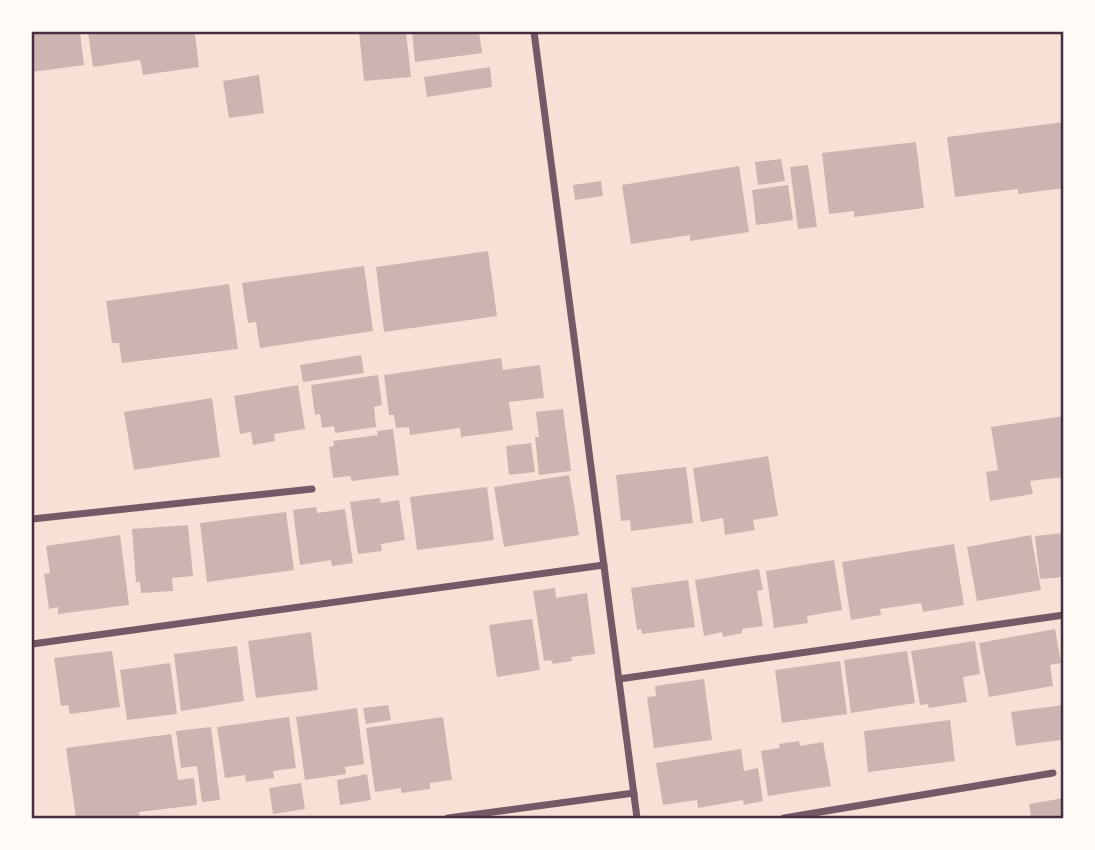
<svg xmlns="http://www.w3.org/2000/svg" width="1095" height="850" font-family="Spectral,serif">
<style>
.building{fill:#ccb4b1}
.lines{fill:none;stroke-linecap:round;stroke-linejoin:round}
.minor{stroke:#755966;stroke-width:7}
.neatline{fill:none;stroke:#4a2c40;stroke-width:2.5}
</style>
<rect width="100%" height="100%" fill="#f7e1d7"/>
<!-- building -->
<g class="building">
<polygon points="32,32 80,32 84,65 32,72"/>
<polygon points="88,32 205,32 206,33 195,34 199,67 143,75 140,60 93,67"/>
<polygon points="359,32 406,32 411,77 364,81"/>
<polygon points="412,32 479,32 482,53 415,62"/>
<polygon points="490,67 492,87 427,97 424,77"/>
<polygon points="259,75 264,113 229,118 223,81"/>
<polygon points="1064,122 1064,188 1018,194 1018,189 955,197 947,137"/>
<polygon points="916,142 924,208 854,217 854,211 829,214 822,153"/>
<polygon points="781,159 785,181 758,185 755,162"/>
<polygon points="808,165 817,227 798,229 790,167"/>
<polygon points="739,166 749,232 690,241 690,235 631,244 622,185"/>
<polygon points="601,181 603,196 575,200 573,185"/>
<polygon points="788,185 793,220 756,225 752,190"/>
<polygon points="488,251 497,316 384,332 376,267"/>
<polygon points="364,266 373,331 260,348 256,322 248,323 242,283"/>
<polygon points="229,284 238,349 122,363 119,343 112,343 106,301"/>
<polygon points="361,355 364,373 303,382 300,365"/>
<polygon points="501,358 503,370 540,365 544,398 509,402 513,430 461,437 460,428 410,435 409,427 396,428 394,415 389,415 384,375"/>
<polygon points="378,375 382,405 374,407 376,427 335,433 334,426 322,428 320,414 315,415 311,385"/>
<polygon points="298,385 305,429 274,434 275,441 253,445 251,432 240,434 234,396"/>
<polygon points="212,398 220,457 134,470 124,412"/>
<polygon points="563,409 571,471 539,475 535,437 539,437 536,412"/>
<polygon points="1064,416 1064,477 1030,481 1033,494 990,501 986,472 998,470 991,427"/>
<polygon points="393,429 399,475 352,481 350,476 333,478 329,447 334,446 333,441 378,435 377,431"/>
<polygon points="531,443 535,472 509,475 506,446"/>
<polygon points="768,456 778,516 753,520 755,530 725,535 723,518 701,522 693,468"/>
<polygon points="686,467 693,523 631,531 630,520 621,521 616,475"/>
<polygon points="569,475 579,535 504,547 494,487"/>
<polygon points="487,487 494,540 417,550 410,497"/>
<polygon points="380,498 381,503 399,500 405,540 381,544 382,551 358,554 350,502"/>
<polygon points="316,507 317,513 345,509 353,563 332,566 331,560 300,565 293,510"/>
<polygon points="286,512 294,570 207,582 200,523"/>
<polygon points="188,525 193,576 172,578 173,591 141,593 140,582 136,582 132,529"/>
<polygon points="1064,533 1064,577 1040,579 1035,536"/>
<polygon points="120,535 129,605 58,614 58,607 49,609 44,574 50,573 46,546"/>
<polygon points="1031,535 1041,590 977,601 967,547"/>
<polygon points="954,544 964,605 923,612 921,603 880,609 881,615 851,620 842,562"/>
<polygon points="834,560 842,610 807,616 808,623 774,628 766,571"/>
<polygon points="759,569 763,590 757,591 763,626 742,629 742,633 723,637 722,632 704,636 695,580"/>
<polygon points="688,580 695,627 642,634 641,629 637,630 631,588"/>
<polygon points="555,588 556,598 587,593 595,654 571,657 572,661 553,664 551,660 544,661 533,591"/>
<polygon points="532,619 540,670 497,677 489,625"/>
<polygon points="1055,629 1061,663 1050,665 1053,686 989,697 979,643"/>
<polygon points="311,632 318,690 256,698 248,641"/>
<polygon points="975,641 980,674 963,677 967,702 929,708 928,704 920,705 911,651"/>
<polygon points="237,646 244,701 181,711 174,654"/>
<polygon points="112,651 120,707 70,714 68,705 61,706 54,658"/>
<polygon points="907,651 915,703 851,713 844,660"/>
<polygon points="840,661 847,714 782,723 775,670"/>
<polygon points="170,663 177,714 127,720 120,670"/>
<polygon points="704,679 712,740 654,748 647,697 656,696 655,686"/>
<polygon points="388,705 391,720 366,724 363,708"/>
<polygon points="1064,705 1064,747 1061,740 1016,746 1011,712"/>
<polygon points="357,708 364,764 345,767 346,774 305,780 296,717"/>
<polygon points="289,717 296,768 273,771 274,778 246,782 245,775 225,778 217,727"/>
<polygon points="443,717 452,780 430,783 430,789 401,793 401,788 375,792 366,728"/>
<polygon points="950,720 955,761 868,772 864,731"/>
<polygon points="211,727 220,800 202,802 197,766 181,768 176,731"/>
<polygon points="171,734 178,780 194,778 197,805 139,812 140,818 76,818 66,748"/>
<polygon points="799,741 800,746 823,742 831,786 768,796 761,751 780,748 779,744"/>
<polygon points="741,749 744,771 758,768 763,801 744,805 743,800 698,808 697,800 663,805 656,763"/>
<polygon points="367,774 371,800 340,805 337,780"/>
<polygon points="301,783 305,809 273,814 269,788"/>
<polygon points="1064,798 1064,818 1025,818 1031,816 1029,804"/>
</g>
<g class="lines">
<!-- minor -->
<g class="minor">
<polyline points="534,32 637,818"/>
<polyline points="32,519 312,489"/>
<polyline points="32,644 604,565"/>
<polyline points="619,679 1064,615"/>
<polyline points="448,818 634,793"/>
<polyline points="784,818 1053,773"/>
</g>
</g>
<!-- border -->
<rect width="1095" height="850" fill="none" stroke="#fffaf5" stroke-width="66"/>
<rect x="33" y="33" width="1029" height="784" class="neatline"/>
</svg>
